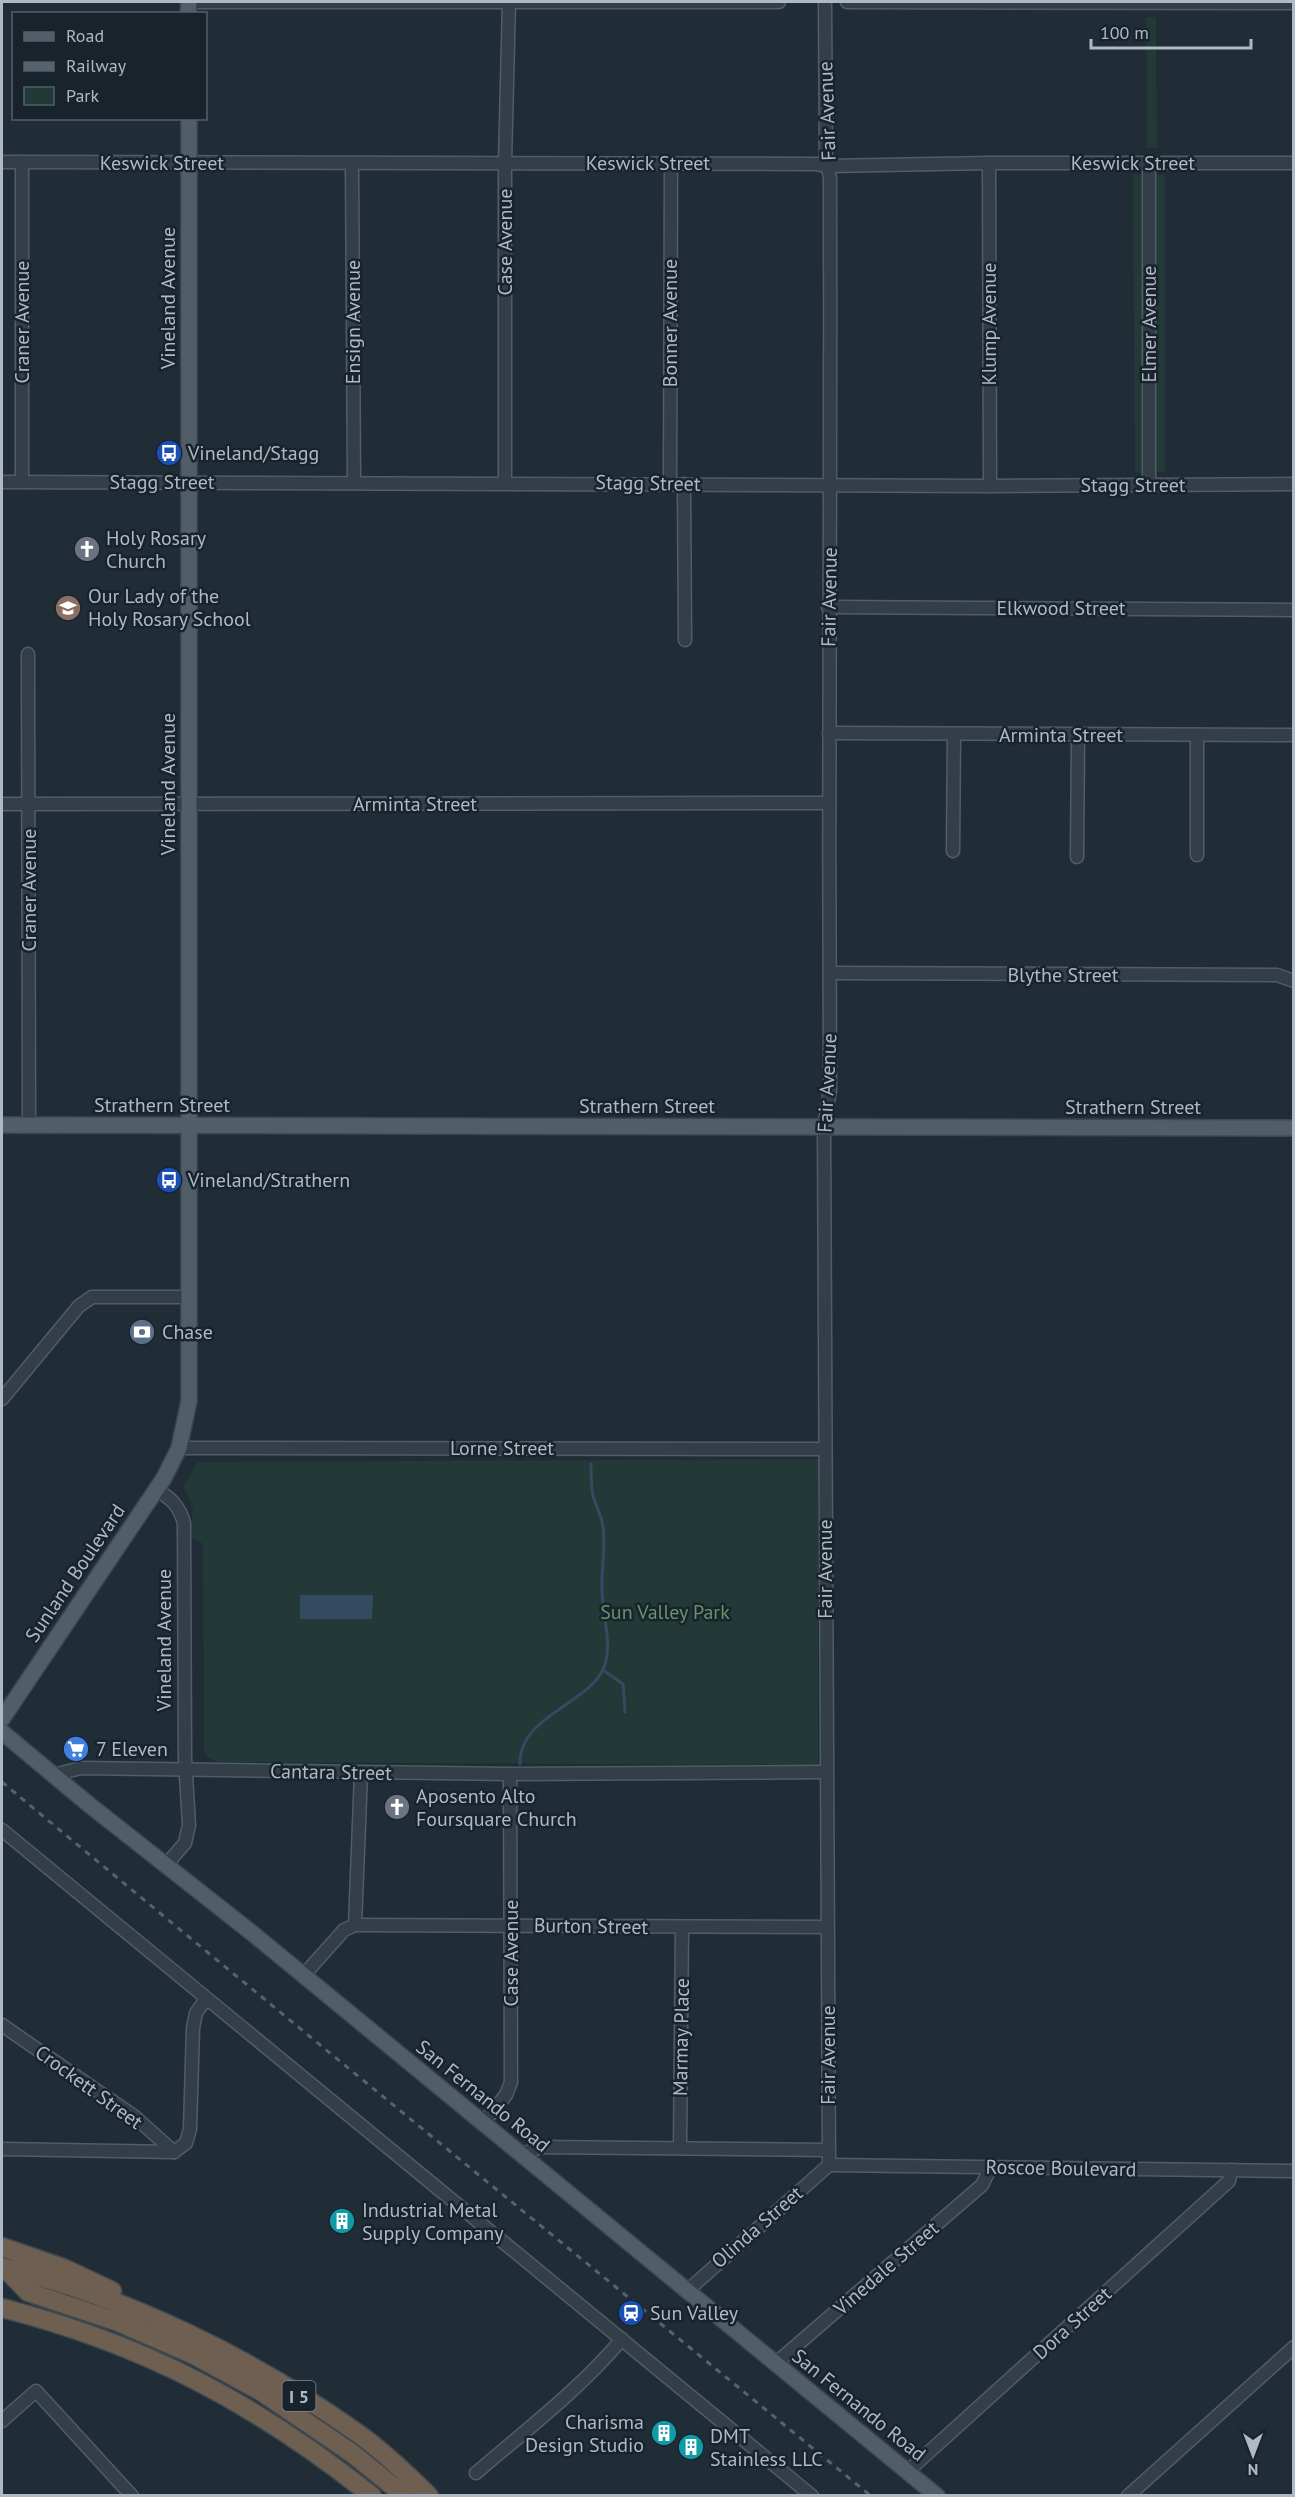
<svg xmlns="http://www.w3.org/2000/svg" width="1295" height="2497" font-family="'PT Sans',sans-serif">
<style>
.green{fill:#223938}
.water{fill:#334b60}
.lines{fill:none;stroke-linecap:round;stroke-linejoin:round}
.stream{stroke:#334b60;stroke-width:3}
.minor-casing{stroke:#515c66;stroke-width:15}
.major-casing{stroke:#3d4752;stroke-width:18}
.highway-casing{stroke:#3e4952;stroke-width:21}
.minor{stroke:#333e48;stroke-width:12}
.major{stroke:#515e68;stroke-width:15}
.highway{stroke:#6e5f50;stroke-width:18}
.rail{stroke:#55636f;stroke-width:3;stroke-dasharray:6 6;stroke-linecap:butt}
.labels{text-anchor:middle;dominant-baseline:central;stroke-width:5;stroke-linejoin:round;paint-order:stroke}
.shield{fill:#19232c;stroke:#818c97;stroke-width:1.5}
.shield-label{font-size:18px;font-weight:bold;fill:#aeb9c5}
.street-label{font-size:20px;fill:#aeb9c5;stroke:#19232c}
.poi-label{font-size:20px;fill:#aeb9c5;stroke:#19232c;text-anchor:start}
.park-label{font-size:20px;fill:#65956a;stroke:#19232c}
</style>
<rect width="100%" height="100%" fill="#202d37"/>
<!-- green -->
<g class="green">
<polygon points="1146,17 1156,17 1157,148 1147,148"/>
<polygon points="1133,175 1165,175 1165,472 1135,472"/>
<polygon points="818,1459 818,1765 217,1762 207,1757 204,1749 203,1553 202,1543 190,1538 193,1508 183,1486 198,1462"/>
</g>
<!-- water -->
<polygon class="water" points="300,1595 373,1595 372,1619 300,1619"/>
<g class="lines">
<!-- stream -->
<g class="stream">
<polyline points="603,1670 623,1684 625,1712"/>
<path d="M 520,1764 C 518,1716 590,1704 604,1667 C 613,1644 602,1614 602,1590 C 601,1569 606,1547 603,1526 C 601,1515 596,1506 593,1496 C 591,1485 591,1474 591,1464"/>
</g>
<!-- minor casing -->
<g class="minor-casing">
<g id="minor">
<polyline points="189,2 779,2"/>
<path d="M 825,2 L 826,158 L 830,178 C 831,482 828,786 830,1090 L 824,1128 L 829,2165"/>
<polyline points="847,2 1294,3"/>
<polyline points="2,162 816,164 828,166 989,163 1294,163"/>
<polyline points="22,162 22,481"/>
<polyline points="352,163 354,482"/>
<polyline points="989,163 990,486"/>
<polyline points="2,482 990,486 1294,484"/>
<polyline points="505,482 505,163 509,2"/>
<polyline points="670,484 671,163"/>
<polyline points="684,484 685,640"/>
<polyline points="1149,485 1149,163"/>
<polyline points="828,607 1294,610"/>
<polyline points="28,654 29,1125"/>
<polyline points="829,733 1294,735"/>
<polyline points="1197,735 1197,855"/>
<polyline points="2,804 829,803"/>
<polyline points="953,851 954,734"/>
<polyline points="1077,857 1078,736"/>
<polyline points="830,973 1277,975 1294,981"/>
<polyline points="2,1399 79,1306 92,1297 189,1297"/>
<polyline points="179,1448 824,1449"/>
<path d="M 157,1490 C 172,1499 179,1506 184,1523 L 185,1758 L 189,1825 L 185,1843 L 166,1865"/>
<polyline points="53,1775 81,1768 510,1774 825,1772"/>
<polyline points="2,1830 812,2496"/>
<polyline points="355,1925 827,1927"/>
<polyline points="303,1976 344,1930 355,1925 361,1773"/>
<polyline points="2,2025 135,2117 174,2152"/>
<polyline points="483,2123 506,2095 511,2082 510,1774"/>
<polyline points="680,2148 682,1927"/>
<polyline points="2,2149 174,2152"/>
<polyline points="174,2152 186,2143 190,2129 193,2028 196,2013 206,1999"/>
<polyline points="521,2155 540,2147 828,2150"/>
<polyline points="829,2165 1294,2171"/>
<polyline points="687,2291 829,2165"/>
<polyline points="775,2364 982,2185 991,2167"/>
<polyline points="2,2421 36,2391 132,2496"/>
<polyline points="908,2471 1229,2181 1231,2170"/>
<path d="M 476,2473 C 526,2430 580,2389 622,2339"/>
<polyline points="1128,2496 1294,2347"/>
</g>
</g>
<!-- major casing -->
<g class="major-casing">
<g id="major">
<polyline points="188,14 189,2"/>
<polyline points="2,1125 1294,1128"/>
<polyline points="2,1719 164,1478 179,1448 189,1401 189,118"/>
<polyline points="2,1732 87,1803 252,1933 937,2496"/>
</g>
</g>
<!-- highway casing -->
<g class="highway-casing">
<g id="highway">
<polyline points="2,2247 63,2268 112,2291"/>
<path d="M 2,2267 C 123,2295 251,2358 353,2430 C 381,2449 405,2472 429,2496"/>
<polyline points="6,2269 28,2292 118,2322 194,2355 262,2392 353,2454 405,2496"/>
<path d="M 2,2308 C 144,2344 257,2404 372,2496"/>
</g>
</g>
<!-- minor -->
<use href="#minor" class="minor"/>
<!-- major -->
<use href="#major" class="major"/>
<!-- highway -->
<use href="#highway" class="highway"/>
<!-- rail -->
<path class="rail" d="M 2,1782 C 290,2022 581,2258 871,2496"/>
</g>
<!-- icons -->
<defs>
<g id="bus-disc" transform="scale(1.35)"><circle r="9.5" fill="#1a4fb4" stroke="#19232c"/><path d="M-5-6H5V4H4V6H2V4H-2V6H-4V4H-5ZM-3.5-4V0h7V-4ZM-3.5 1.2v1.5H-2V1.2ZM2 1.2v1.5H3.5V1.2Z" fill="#fff"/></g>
<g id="church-disc" transform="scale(1.35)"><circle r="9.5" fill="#6b7280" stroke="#19232c"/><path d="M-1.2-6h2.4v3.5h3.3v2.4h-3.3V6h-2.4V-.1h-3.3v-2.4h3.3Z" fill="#fff"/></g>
<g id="school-disc" transform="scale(1.35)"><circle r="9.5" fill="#8d6e63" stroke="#19232c"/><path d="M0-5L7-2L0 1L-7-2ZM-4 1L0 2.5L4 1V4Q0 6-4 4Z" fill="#fff"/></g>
<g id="bank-disc" transform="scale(1.35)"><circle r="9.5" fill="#5c6f8a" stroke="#19232c"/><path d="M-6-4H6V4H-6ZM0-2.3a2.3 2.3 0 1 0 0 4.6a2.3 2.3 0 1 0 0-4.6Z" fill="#fff"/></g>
<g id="supermarket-disc" transform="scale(1.35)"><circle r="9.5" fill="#3f7fe0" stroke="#19232c"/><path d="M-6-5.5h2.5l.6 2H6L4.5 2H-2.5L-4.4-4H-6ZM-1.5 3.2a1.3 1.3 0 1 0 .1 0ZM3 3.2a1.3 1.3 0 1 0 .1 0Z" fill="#fff"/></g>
<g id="building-disc" transform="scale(1.35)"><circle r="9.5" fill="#0f9aa8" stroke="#19232c"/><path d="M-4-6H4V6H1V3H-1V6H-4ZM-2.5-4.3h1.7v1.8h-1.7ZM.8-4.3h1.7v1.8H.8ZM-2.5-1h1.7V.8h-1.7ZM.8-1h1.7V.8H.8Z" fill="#fff"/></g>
<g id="station-disc" transform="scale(1.35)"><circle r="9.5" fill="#1a4fb4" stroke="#19232c"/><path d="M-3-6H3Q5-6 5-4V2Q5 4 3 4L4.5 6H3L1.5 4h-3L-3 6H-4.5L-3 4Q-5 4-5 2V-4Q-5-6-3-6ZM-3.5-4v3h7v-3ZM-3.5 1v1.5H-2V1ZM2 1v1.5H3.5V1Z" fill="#fff"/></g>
</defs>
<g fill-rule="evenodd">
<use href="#bus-disc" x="169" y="453"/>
<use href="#church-disc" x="87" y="549"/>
<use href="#school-disc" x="68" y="608"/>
<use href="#bus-disc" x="169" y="1180"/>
<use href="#bank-disc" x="142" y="1332"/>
<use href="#supermarket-disc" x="76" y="1749"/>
<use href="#church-disc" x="397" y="1807"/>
<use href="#building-disc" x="342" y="2221"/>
<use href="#station-disc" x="631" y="2313"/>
<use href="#building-disc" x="664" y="2433"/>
<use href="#building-disc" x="691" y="2447"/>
</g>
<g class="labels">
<!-- shield labels -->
<rect class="shield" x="282.5" y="2381" width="33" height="30" rx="4.5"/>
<g class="shield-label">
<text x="299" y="2396">I 5</text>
</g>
<!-- street labels -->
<g class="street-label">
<text transform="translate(827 111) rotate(-92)">Fair Avenue</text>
<text x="162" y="163">Keswick Street</text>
<text x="648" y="163">Keswick Street</text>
<text x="1133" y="163">Keswick Street</text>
<text transform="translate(505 242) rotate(-90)">Case Avenue</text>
<text transform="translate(168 298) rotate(-90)">Vineland Avenue</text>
<text transform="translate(22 322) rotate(-90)">Craner Avenue</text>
<text transform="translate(353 322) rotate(-90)">Ensign Avenue</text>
<text transform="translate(670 323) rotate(-90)">Bonner Avenue</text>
<text transform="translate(989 324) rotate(-90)">Klump Avenue</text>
<text transform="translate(1149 324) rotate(-90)">Elmer Avenue</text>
<text x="162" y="482">Stagg Street</text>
<text transform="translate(648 483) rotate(1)">Stagg Street</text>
<text x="1133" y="485">Stagg Street</text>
<text transform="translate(829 597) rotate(-89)">Fair Avenue</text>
<text x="1061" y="608">Elkwood Street</text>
<text x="1061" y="735">Arminta Street</text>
<text transform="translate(168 784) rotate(-90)">Vineland Avenue</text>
<text x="415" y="804">Arminta Street</text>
<text transform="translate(29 890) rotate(-90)">Craner Avenue</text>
<text x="1063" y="975">Blythe Street</text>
<text transform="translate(827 1083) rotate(-87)">Fair Avenue</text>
<text x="162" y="1105">Strathern Street</text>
<text x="647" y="1106">Strathern Street</text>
<text x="1133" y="1107">Strathern Street</text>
<text x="502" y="1448">Lorne Street</text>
<text transform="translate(825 1569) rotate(-90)">Fair Avenue</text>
<text transform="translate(75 1573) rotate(-56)">Sunland Boulevard</text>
<text transform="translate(164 1640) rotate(-90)">Vineland Avenue</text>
<text transform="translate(331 1772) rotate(1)">Cantara Street</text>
<text transform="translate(591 1926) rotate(1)">Burton Street</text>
<text transform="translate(511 1953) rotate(-90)">Case Avenue</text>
<text transform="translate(681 2037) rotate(-89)">Marmay Place</text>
<text transform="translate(828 2055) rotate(-90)">Fair Avenue</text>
<text transform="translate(89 2087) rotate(36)">Crockett Street</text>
<text transform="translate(483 2096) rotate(39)">San Fernando Road</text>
<text transform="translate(1061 2168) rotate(1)">Roscoe Boulevard</text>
<text transform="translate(757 2227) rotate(-41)">Olinda Street</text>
<text transform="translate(886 2268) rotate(-41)">Vinedale Street</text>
<text transform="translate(1072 2323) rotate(-42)">Dora Street</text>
<text transform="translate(859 2405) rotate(39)">San Fernando Road</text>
</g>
<!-- poi labels -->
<g class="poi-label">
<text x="188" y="453">Vineland/Stagg</text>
<text x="106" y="538">Holy Rosary<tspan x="106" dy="23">Church</tspan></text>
<text x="88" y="596">Our Lady of the<tspan x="88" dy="23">Holy Rosary School</tspan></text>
<text x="188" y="1180">Vineland/Strathern</text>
<text x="162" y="1332">Chase</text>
<text x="96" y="1749">7 Eleven</text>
<text x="416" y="1796">Aposento Alto<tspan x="416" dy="23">Foursquare Church</tspan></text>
<text x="362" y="2210">Industrial Metal<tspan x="362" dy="23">Supply Company</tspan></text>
<text x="650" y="2313">Sun Valley</text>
<text x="644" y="2422" text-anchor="end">Charisma<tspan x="644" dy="23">Design Studio</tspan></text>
<text x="710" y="2436">DMT<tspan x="710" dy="23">Stainless LLC</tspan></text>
</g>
<!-- park labels -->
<g class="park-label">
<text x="665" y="1612">Sun Valley Park</text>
</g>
</g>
<!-- border -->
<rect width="1295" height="2497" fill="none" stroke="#aeb9c5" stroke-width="6"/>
<!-- legend -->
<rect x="12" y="12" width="195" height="108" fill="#19232c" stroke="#555f69" stroke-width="1.5"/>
<rect x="24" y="32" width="30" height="9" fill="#515e68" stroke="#555f69" stroke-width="1.5"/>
<text x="66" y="42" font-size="18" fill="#aeb9c5">Road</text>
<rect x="24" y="62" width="30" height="9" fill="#55636f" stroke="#555f69" stroke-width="1.5"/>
<text x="66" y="72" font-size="18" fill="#aeb9c5">Railway</text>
<rect x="24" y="87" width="30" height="18" fill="#223938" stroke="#555f69" stroke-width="1.5"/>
<text x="66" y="102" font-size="18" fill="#aeb9c5">Park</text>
<!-- north arrow -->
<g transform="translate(1253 2455) rotate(180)" stroke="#19232c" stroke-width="4.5" paint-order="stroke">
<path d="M0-4.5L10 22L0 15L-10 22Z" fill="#aeb9c5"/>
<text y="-9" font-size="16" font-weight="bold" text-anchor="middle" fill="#aeb9c5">N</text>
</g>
<!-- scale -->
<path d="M1091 39v9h160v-9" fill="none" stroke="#aeb9c5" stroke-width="3"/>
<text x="1100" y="39" font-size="18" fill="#aeb9c5" stroke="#19232c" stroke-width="4.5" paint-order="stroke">100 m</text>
</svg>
